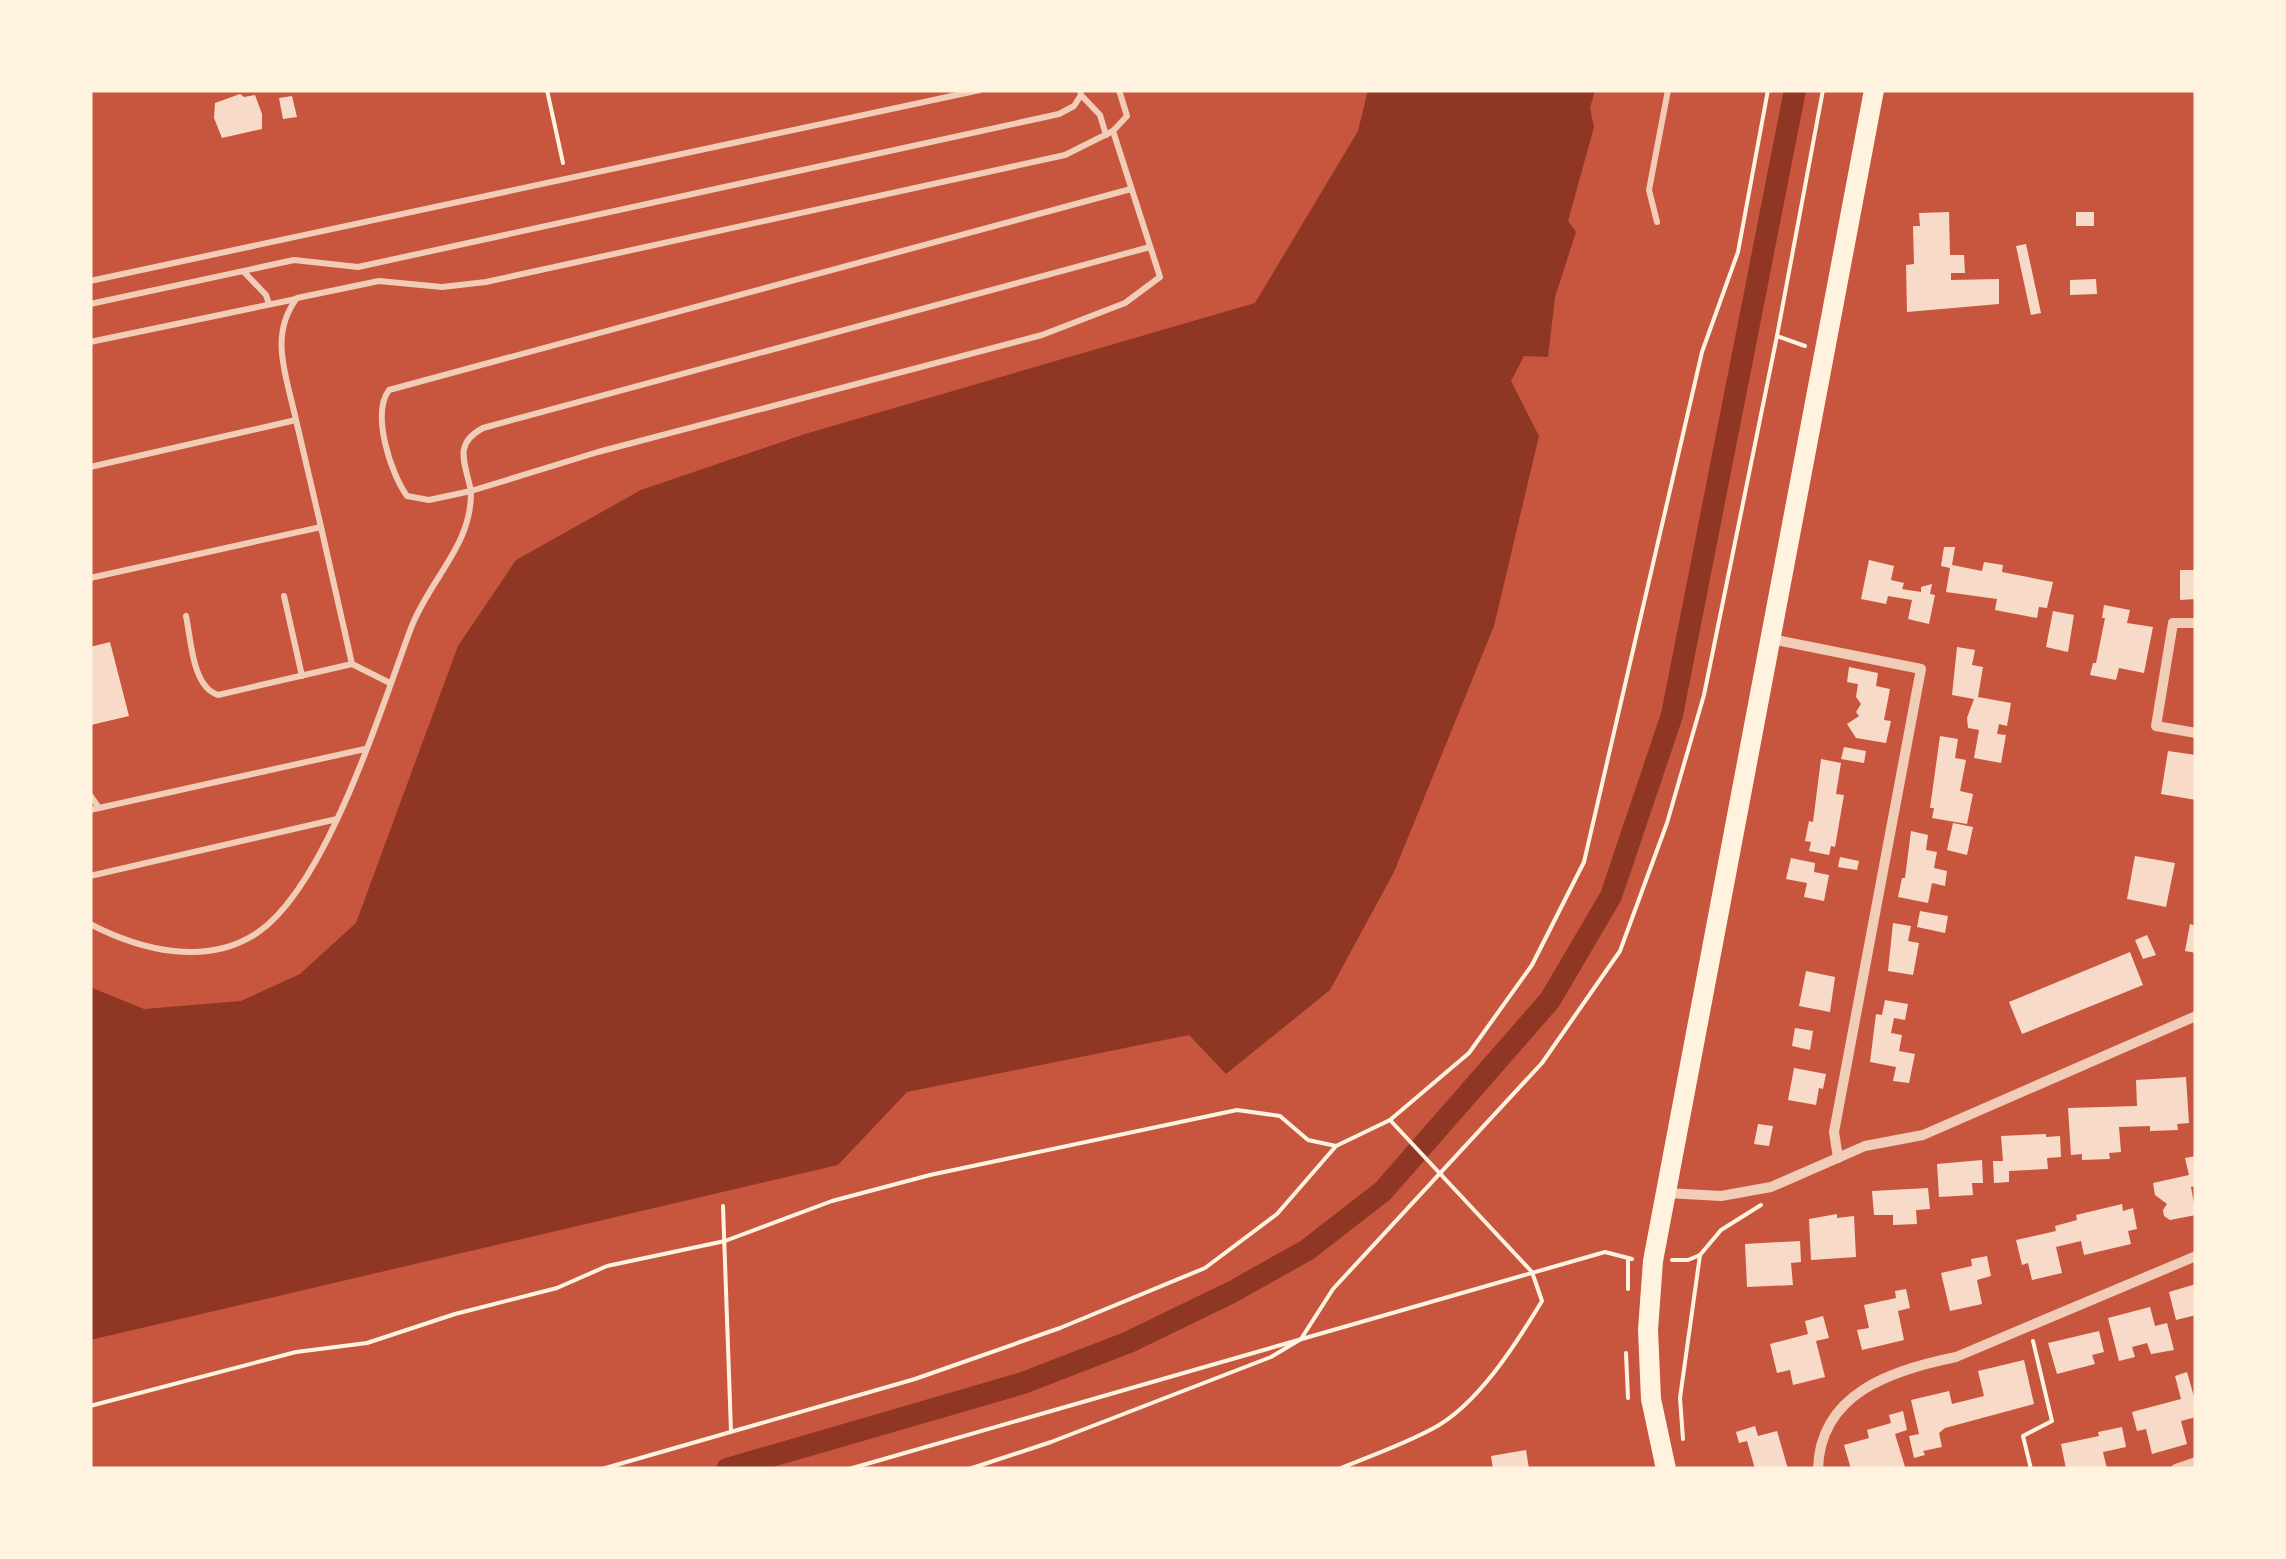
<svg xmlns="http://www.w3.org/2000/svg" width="2286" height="1559" font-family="'Varela Round',sans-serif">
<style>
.water{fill:#8f3625}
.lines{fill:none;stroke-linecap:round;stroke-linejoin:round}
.canal{stroke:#8f3625;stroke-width:22}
.building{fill:#f7dbc8}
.path{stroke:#fff3e0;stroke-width:4}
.service{stroke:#f1ccb7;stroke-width:6}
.minor{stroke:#f1ccb7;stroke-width:10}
.secondary{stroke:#fff3e0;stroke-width:20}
</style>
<rect width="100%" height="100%" fill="#c8553d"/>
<!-- water -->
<polygon class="water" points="1368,90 1595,90 1590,108 1594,127 1568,221 1576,232 1555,297 1548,357 1524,356 1511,381 1539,436 1494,626 1394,872 1330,990 1226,1074 1189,1035 907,1092 838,1165 90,1340 90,987 144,1009 241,1001 300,974 356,923 458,646 516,560 641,490 805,434 1255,303 1358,131"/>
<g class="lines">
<!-- canal -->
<polyline class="canal" points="727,1469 1023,1383 1129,1342 1232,1292 1307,1250 1383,1191 1550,1000 1611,896 1672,715 1795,90"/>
</g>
<!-- building -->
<g class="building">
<polygon points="240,94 244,97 255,95 262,114 262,129 222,138 214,118 215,103"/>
<polygon points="292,96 297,117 283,119 279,98"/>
<polygon points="1949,212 1950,255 1964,255 1965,273 1951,273 1951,280 1999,279 1999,304 1907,312 1906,265 1914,264 1913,226 1920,226 1919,213"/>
<rect x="2076" y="212" width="18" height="14"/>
<polygon points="2026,244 2041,313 2031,315 2016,246"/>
<polygon points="2096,279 2097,294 2070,295 2070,280"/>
<polygon points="1944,547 1955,547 1952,565 1982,571 1984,562 2003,565 2002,572 2053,582 2047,608 2039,607 2037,618 1995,610 1997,599 1946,592 1950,568 1941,566"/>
<polygon points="1869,560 1894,566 1891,580 1904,583 1902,589 1921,592 1921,587 1932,584 1930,594 1935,595 1929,624 1908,619 1912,600 1888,596 1886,604 1861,599"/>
<polygon points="2180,570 2196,570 2196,599 2180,600"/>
<polygon points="2104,605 2130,610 2127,623 2153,627 2144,673 2119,668 2116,680 2090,675 2093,663 2096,663 2105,618 2102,618"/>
<polygon points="2053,611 2074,615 2068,652 2046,647"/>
<polygon points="110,642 129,716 91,725 90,647"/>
<polygon points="1957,647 1975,650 1972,665 1983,667 1978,697 2011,703 2007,726 1999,724 1997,734 2006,735 2001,763 1974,758 1979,730 1968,728 1967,718 1974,699 1952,695"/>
<polygon points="1849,667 1878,673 1876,686 1890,689 1884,720 1891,721 1886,743 1856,738 1847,724 1859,716 1856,712 1861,704 1856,697 1858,684 1847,682"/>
<polygon points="1940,736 1958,739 1955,758 1966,760 1960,791 1973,794 1967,824 1932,818 1934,808 1930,808"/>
<polygon points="1844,747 1866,751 1864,763 1841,759"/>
<polygon points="2168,751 2196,755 2196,800 2161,794"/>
<polygon points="1821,759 1841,763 1836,794 1844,795 1835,847 1831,846 1829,855 1809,851 1811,842 1805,841 1809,821 1813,822"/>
<polygon points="1953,823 1973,827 1967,855 1947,850"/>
<polygon points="1911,831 1928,835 1926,850 1937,852 1934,868 1947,871 1945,886 1932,883 1928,903 1898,897 1902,878 1905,878"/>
<polygon points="2135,856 2175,863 2166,907 2127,899"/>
<polygon points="1840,857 1859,861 1857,870 1838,867"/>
<polygon points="1791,858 1815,863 1814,872 1829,875 1824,901 1804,897 1807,883 1786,879"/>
<polygon points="1920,911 1948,916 1945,933 1917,927"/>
<polygon points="1893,923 1911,926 1908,941 1919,943 1913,975 1888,971"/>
<polygon points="2190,924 2196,926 2196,953 2185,951"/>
<polygon points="2147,935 2156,955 2143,959 2135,940"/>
<polygon points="2130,952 2143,985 2022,1034 2009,1002"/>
<polygon points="1806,971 1835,977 1830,1012 1799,1006"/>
<polygon points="1885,1000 1908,1004 1905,1020 1894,1018 1891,1033 1902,1035 1899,1051 1915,1054 1909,1083 1893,1081 1896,1067 1870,1062 1876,1014 1882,1015"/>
<polygon points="1795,1028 1813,1031 1810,1050 1792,1046"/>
<polygon points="1794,1068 1826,1074 1823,1089 1819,1088 1816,1105 1788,1100"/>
<polygon points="2186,1077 2189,1123 2177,1124 2178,1130 2150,1131 2150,1126 2119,1127 2121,1152 2109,1153 2110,1159 2082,1160 2082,1154 2071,1155 2068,1108 2137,1106 2136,1080"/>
<polygon points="1758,1124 1773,1126 1769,1146 1754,1144"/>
<polygon points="2046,1134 2046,1137 2060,1136 2061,1157 2047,1158 2048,1169 2009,1171 2009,1182 1994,1183 1993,1161 2003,1161 2001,1136"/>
<polygon points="2196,1156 2196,1186 2191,1187 2196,1215 2170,1220 2164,1216 2163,1210 2167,1204 2155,1195 2153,1183 2189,1175 2185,1158"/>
<polygon points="1982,1160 1983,1183 1972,1183 1973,1195 1939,1197 1937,1164"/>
<polygon points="1928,1188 1930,1209 1916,1210 1917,1224 1893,1225 1893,1215 1874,1215 1872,1191"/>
<polygon points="2122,1204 2123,1211 2133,1208 2137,1229 2128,1231 2131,1244 2084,1255 2081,1241 2056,1247 2062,1273 2032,1280 2028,1263 2022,1265 2016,1240 2056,1231 2055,1226 2077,1220 2076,1215"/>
<polygon points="1837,1214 1837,1218 1854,1216 1856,1257 1811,1260 1809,1219"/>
<polygon points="1800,1241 1801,1262 1791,1263 1793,1285 1747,1287 1745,1244"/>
<polygon points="1987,1256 1991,1276 1977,1280 1982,1304 1950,1311 1941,1273 1972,1266 1971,1259"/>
<polygon points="2196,1284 2196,1315 2176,1320 2169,1292"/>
<polygon points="1906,1289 1910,1308 1898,1311 1904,1340 1862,1350 1857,1330 1869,1328 1864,1305 1896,1298 1895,1291"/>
<polygon points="2150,1307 2155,1326 2167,1323 2174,1350 2151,1354 2147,1343 2132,1347 2135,1357 2119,1361 2108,1318"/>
<polygon points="1823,1316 1829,1338 1816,1341 1825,1377 1793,1385 1790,1370 1777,1373 1770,1344 1808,1334 1805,1321"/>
<polygon points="2099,1331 2104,1352 2092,1355 2095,1364 2057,1374 2048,1343"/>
<polygon points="2024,1360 2034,1404 1945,1428 1939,1433 1942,1447 1923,1451 1925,1455 1914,1458 1909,1436 1919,1434 1911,1400 1949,1391 1952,1404 1984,1396 1978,1371"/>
<polygon points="2187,1372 2196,1404 2196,1417 2181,1421 2187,1444 2152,1454 2146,1429 2137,1431 2132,1412 2181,1399 2175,1376"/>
<polygon points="1903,1411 1907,1430 1895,1434 1905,1467 1851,1469 1844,1445 1869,1438 1867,1430 1891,1423 1889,1415"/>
<polygon points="1755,1426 1758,1436 1777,1431 1788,1469 1755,1469 1747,1441 1739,1443 1736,1432"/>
<polygon points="2122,1427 2126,1447 2103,1452 2107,1469 2066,1469 2061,1444 2099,1436 2098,1432"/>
<polygon points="1526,1450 1529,1469 1493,1469 1491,1456"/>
</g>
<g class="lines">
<!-- path -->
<g class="path">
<polyline points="547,90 563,163"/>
<polyline points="1805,346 1777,336 1823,90"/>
<polyline points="723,1206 731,1431"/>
<polyline points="1672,1260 1688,1260 1700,1255"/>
<polyline points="1628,1289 1628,1258"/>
<polyline points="1626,1353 1628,1398"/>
<polyline points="90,1406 296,1352 367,1343 455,1314 557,1288 607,1266 725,1241 832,1201 930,1175 1237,1110 1280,1116 1308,1140 1336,1146 1390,1120"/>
<polyline points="1683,1439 1680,1398 1700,1255 1721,1230 1761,1205"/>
<polyline points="602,1469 915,1379 1060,1328 1205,1268 1277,1214 1336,1146"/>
<polyline points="849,1469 1605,1252 1632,1259"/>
<polyline points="969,1469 1051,1442 1271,1357 1301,1339 1333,1289 1542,1063 1620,951 1667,823 1704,695 1777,336"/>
<path d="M 1339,1469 C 1370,1456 1402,1445 1432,1429 C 1477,1406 1516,1344 1542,1301 L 1532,1272 L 1390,1120 L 1469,1053 L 1532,965 L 1584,862 L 1702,352 L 1738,252 L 1768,90"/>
<polyline points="2031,1469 2023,1436 2052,1421 2033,1341"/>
</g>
<!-- service -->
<g class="service">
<polyline points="1081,95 1100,115 1106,135"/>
<path d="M 1131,189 L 389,390 C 371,414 391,474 407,496 L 429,500 L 471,491 C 465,462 453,444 483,428 L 1150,247"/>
<polyline points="1657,222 1649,190 1668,90"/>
<polyline points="244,272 266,295 269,304"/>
<polyline points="90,281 980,90"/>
<polyline points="90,304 294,260 358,267 1059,114 1074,106 1081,95 1080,90"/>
<polyline points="90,342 296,299"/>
<path d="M 296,420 C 287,377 268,336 297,298 L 379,281 L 442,287 L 486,282 L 1065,155 L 1113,131"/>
<polyline points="90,467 296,420 321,527"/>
<polyline points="90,578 321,527 352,664 390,683"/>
<polyline points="284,596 302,676"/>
<path d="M 186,616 C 191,639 192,687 218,695 L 352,664"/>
<polyline points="90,795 99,808"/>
<polyline points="90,810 365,749"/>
<polyline points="90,876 337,819"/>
<path d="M 90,924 C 140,950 206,967 257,933 C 327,886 381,708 411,628 C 430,578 472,546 471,491 L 598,452 L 1042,335 L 1125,303 L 1160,277 L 1113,131 L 1127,116 L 1119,90"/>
</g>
<!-- minor -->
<g class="minor">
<polyline points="2196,623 2173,623 2156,726 2196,733"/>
<polyline points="1771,639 1921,669 1834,1132 1838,1158"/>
<polyline points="1666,1193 1721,1196 1771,1187 1865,1146 1923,1135 2196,1016"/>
<path d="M 1818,1469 C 1820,1393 1892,1370 1956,1357 L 2196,1256"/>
<polyline points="2176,1469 2196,1462"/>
</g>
<!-- secondary -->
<polyline class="secondary" points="1666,1469 1651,1399 1648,1330 1653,1261 1874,90"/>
</g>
<!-- border -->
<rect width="2286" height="1559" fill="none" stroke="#fff3e0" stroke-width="185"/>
</svg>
